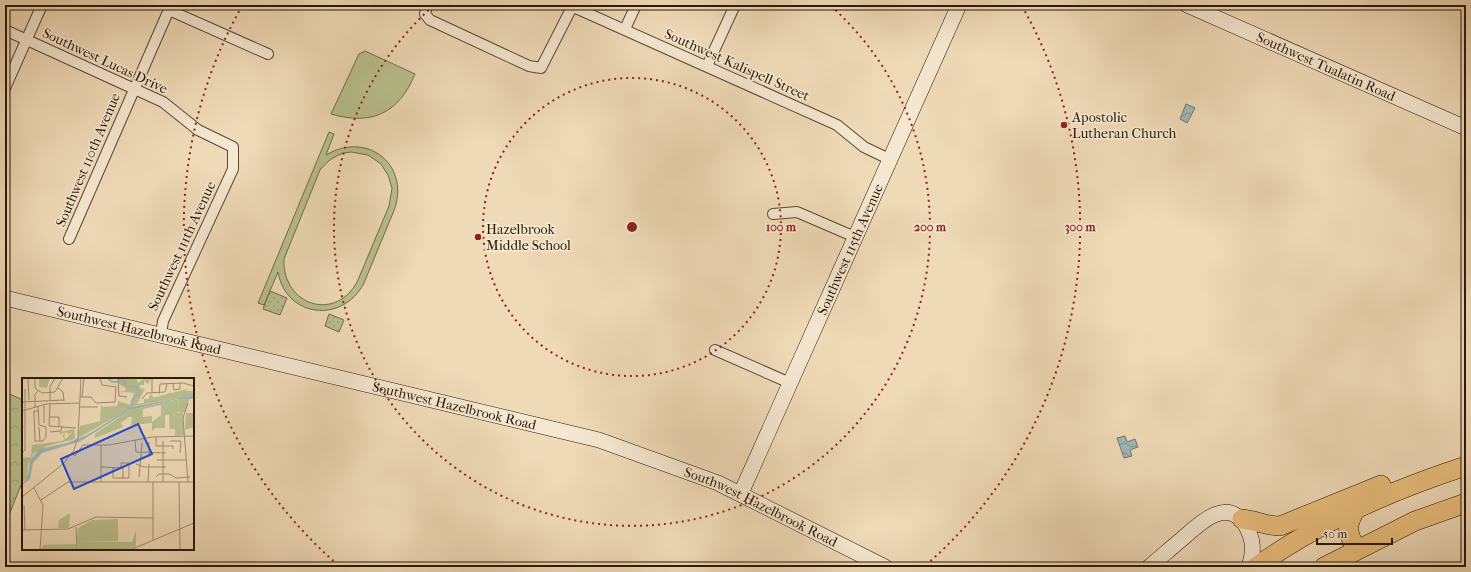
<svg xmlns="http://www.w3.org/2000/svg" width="1471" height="572" font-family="'IM FELL French Canon',serif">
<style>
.green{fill:#b9c08f;stroke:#726c48;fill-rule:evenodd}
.forest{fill:url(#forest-crowns);stroke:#726c48}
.park{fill:url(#park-dots);stroke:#726c48}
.water{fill:url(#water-waves);stroke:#707870}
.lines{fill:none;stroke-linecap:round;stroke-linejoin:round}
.street-casing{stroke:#5b492f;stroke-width:12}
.secondary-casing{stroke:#2a1902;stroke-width:16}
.highway-casing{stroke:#2a1902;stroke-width:20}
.street{stroke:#f5e7d0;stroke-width:10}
.secondary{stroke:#f5e7d0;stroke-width:15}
.highway{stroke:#e8bd7c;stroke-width:19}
.ring{fill:none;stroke:#8f2418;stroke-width:2;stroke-dasharray:2 4}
.poi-dot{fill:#8f2418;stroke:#f5e7d0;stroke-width:1.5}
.labels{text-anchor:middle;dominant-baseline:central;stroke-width:3.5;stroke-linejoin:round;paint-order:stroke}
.street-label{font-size:14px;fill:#2a1902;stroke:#f5e7d0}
.poi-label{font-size:14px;fill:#2a1902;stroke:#f5e7d0;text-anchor:start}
.inset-river{fill:none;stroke:#9eb8b9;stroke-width:2}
.inset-road{fill:none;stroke:#a08d6f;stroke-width:1}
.view{fill:#1d4ed8;fill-opacity:0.15;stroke:#1d4ed8;stroke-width:2}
.inset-edge{fill:none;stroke:#2a1902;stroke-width:2}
.centre{fill:#8f2418;stroke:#f5e7d0;stroke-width:2}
.ring-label{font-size:12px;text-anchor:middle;font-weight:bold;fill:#8f2418;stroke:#f5e7d0;stroke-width:3.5;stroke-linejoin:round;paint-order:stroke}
</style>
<defs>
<pattern id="forest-crowns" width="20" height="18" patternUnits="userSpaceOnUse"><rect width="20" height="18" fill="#b9c08f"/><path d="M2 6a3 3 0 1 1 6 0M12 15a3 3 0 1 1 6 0" fill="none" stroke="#9fa47a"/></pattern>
<pattern id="park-dots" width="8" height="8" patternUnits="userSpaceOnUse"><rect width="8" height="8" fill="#b9c08f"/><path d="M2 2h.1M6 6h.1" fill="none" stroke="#9fa47a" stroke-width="1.8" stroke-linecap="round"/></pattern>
<pattern id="water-waves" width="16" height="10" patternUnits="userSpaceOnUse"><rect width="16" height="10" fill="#9eb8b9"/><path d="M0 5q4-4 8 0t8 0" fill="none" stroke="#819594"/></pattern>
</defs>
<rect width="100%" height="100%" fill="#efdab7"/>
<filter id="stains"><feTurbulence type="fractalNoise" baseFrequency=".005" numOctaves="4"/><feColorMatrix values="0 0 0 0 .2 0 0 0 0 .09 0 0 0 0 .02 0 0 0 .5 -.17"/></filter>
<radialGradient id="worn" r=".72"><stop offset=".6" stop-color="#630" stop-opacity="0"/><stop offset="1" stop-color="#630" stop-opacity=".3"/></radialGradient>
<!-- green -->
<g class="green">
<path d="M 365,51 L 415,74 C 399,113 372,126 331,114 L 359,54 Z"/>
<path d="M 329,132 L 334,134 L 326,155 C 366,131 409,163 395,208 L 364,283 C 343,324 286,318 278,272 L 264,305 L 258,303 ZM 351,152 L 368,155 L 381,164 L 388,175 L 392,188 L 389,206 L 358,280 C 337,323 282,306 284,259 L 320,170 C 328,160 338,153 351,152 Z"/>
</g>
<!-- forest -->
<polygon class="forest" points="5,392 23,400 23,480 5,525"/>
<!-- park -->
<g class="park">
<polygon points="270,291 287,298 280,315 263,309"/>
<polygon points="329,314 344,320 339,332 325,326"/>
</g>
<!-- water -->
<g class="water">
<polygon points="1186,104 1195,108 1187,123 1180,119"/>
<polygon points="1125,436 1127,442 1135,439 1138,447 1130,450 1132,456 1124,458 1117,438"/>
</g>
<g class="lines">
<!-- street casing -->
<g class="street-casing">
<g id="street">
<polyline points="427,5 425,14 430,20 529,66 541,68 572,7"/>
<polyline points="569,5 837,125 864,147 889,159"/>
<polyline points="169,10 268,54"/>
<polyline points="625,29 636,5"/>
<polyline points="5,30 163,102 198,130 233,147 233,169 163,321 161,334"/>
<polyline points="707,66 735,5"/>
<polyline points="5,88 42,5"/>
<polyline points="773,214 797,212 855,237"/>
<polyline points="69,239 171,5"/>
<polyline points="715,350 790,383"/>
</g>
</g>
<!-- secondary casing -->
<g class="secondary-casing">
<g id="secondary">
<path id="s1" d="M 1187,5 L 1466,128"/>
<path id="s2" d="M 5,298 L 599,440 L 718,483 L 885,567"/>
<path id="s3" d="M 741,493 L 959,5"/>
<path d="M 1149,567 C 1160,558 1171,548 1182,539 C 1200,523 1227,496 1246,526 C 1254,541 1254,551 1249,567"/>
</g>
</g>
<!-- highway casing -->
<g class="highway-casing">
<g id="highway">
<path d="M 1242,519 C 1255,520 1266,526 1280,526 L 1381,485"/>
<path d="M 1356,549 C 1346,530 1346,527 1356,508"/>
<path d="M 1256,567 C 1320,521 1392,490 1466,466"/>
<polyline points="1324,567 1415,521 1466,503"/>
</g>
</g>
<!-- street -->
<use href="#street" class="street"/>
<!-- secondary -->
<use href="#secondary" class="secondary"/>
<!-- highway -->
<use href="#highway" class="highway"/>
</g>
<!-- distance rings -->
<g class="ring">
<circle cx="632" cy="227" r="149"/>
<path d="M831 6A298 298 0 1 1 433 6"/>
<path d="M338 565A448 448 0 0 1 242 6M1022 6A448 448 0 0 1 926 565"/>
</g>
<!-- markers -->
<g class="poi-dot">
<circle cx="1064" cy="125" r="4"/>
<circle cx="478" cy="237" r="4"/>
</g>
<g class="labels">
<!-- street labels -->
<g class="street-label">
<text transform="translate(105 61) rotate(25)">Southwest Lucas Drive</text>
<text transform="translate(737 65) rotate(24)">Southwest Kalispell Street</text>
<text stroke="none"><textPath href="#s1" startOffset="152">Southwest Tualatin Road</textPath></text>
<text transform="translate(88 160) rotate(-67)">Southwest 110th Avenue</text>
<text transform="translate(182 246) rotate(-65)">Southwest 111th Avenue</text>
<text stroke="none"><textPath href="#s3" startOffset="267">Southwest 115th Avenue</textPath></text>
<text stroke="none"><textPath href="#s2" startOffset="138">Southwest Hazelbrook Road</textPath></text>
<text stroke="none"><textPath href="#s2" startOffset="462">Southwest Hazelbrook Road</textPath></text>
<text stroke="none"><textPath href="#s2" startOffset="786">Southwest Hazelbrook Road</textPath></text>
</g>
<!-- poi labels -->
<g class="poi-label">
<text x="1072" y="117">Apostolic<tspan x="1072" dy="16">Lutheran Church</tspan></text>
<text x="486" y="229">Hazelbrook<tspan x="486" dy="16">Middle School</tspan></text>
</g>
</g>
<!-- overview -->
<g transform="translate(22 378)">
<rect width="172" height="172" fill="#efdab7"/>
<path d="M 17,0 L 28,0 L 25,10 L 17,9 ZM 148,23 L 148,58 L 147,37 L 143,37 L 143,50 L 134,50 L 130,53 L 130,44 L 139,37 L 139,34 L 143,34 L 143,25 ZM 164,35 L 172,35 L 172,49 L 163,52 ZM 48,135 L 47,150 L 36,150 L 37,142 Z" fill="#b9c08f"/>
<path d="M 114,0 L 116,5 L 122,0 L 129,0 L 126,6 L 122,3 L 122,7 L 118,7 L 118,10 L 123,11 L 115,26 L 122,25 L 122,21 L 126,21 L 129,16 L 132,20 L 148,15 L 172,13 L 172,17 L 112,28 L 56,60 L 58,48 L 78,43 L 79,26 L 80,29 L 95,28 L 96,23 L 108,27 L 112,15 L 97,13 L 103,13 L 104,10 L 97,6 L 96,1 ZM 157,21 L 167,21 L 163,35 L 148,33 L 157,25 ZM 148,23 L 142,28 L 148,28 L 148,31 L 139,34 L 139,27 L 121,31 L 121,39 L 130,38 L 130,45 L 109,47 L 110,39 L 107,39 L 99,45 L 101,49 L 73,60 L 73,56 L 108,32 ZM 52,49 L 53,61 L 25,68 L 11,76 L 6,86 L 5,100 L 0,104 L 0,80 L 9,79 L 10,67 L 40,63 L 43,61 L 40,58 L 43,55 L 42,59 L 44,61 L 50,54 L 46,56 L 45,54 L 38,56 L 38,54 L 52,51 ZM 96,141 L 96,163 L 55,163 L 56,150 L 70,142 Z" fill="#b9c08f"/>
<path d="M 114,152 L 114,169 L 106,172 L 56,172 L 55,163 L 110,164 ZM 54,166 L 54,172 L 19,172 L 21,167 Z" fill="#b9c08f"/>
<path d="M 166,11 L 163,13 L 172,13 L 172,17 L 130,24 L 130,20 ZM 157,21 L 155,35 L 161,35 L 162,57 L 153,58 L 153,51 L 148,51 L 148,34 L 142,34 L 142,31 L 148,31 L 148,23 Z" fill="#b9c08f"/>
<path d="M 172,17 L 172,21 L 156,21 L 108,32 L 59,63 L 20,75 L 11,85 L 8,101 L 0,107 L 6,97 L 8,82 L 18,71 L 45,65 L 65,57 L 109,29 Z" fill="#9eb8b9"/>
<path class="inset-river" d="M 85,0 L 91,4 L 102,3 L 104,8M 107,9 L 114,8 L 117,14 L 110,23 L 111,27"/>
<path class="inset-road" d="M 13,0 L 13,10 L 20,15 L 33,14 L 41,0M 96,0 L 97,18 L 105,19M 130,0 L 130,15M 6,1 L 7,22M 151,5 L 152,12 L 158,11 L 158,5M 36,10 L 41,14 L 42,23M 137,16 L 138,6 L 161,5 L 172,8M 58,19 L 69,19 L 74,25 L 93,24 L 94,9 L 80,7 L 78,0M 60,19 L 62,0M 120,21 L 125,15 L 143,14 L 145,6M 28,22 L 28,9 L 33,0M 0,24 L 42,22M 22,26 L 22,45M 28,26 L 27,48 L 54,50M 13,29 L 13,16 L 16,13M 58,29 L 76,29M 0,33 L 24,26 L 57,25M 28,39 L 37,39 L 37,48M 17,49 L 18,63M 28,54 L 39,53 L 40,48M 134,59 L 134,68 L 151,68 L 151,71M 113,62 L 114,74 L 144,75M 13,63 L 21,63 L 24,59 L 24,49 L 17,47 L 16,28M 13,63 L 12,33 L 17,33M 141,63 L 141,104M 148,63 L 159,63 L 158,75M 127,64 L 127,79M 0,75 L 3,72 L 3,11M 50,75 L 53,78 L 61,67 L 87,67 L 130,59 L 172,58M 135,82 L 164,82M 114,86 L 122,89 L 144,89M 79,89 L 101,90 L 101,101M 91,89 L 91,100 L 107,100 L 107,85 L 99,85 L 99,89M 117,99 L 120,65M 134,99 L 137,96 L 147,96 L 154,100 L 168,99M 79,104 L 79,68M 126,104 L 127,86M 131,104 L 131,162M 157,104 L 158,172M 166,104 L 161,40 L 166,25M 12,110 L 21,127 L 18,172M 0,119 L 41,86 L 52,72 L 56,59 L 59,0M 19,122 L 46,104 L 172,104M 2,127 L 3,152M 54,149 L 55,172M 0,152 L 46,151 L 74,139 L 131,140M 108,172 L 172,145"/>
<path class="view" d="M 116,46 L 130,76 L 52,111 L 39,81 Z"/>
<rect width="172" height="172" class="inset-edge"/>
</g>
<circle cx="632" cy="227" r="6" class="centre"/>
<g class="ring-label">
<text x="781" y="231">100 m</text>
<text x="930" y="231">200 m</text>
<text x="1080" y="231">300 m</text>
</g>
<!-- margin -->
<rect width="1471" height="572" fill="none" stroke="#efdab7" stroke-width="20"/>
<rect x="6" y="6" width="1459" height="560" fill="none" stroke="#2a1902" stroke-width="2"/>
<rect x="10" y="10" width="1451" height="552" fill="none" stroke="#2a1902"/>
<!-- scale -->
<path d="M1317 538v6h75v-6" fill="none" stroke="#2a1902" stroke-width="2"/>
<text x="1323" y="538" font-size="12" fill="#2a1902" stroke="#f5e7d0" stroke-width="3" paint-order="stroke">50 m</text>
<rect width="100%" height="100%" filter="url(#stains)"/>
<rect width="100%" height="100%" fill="url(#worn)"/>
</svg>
